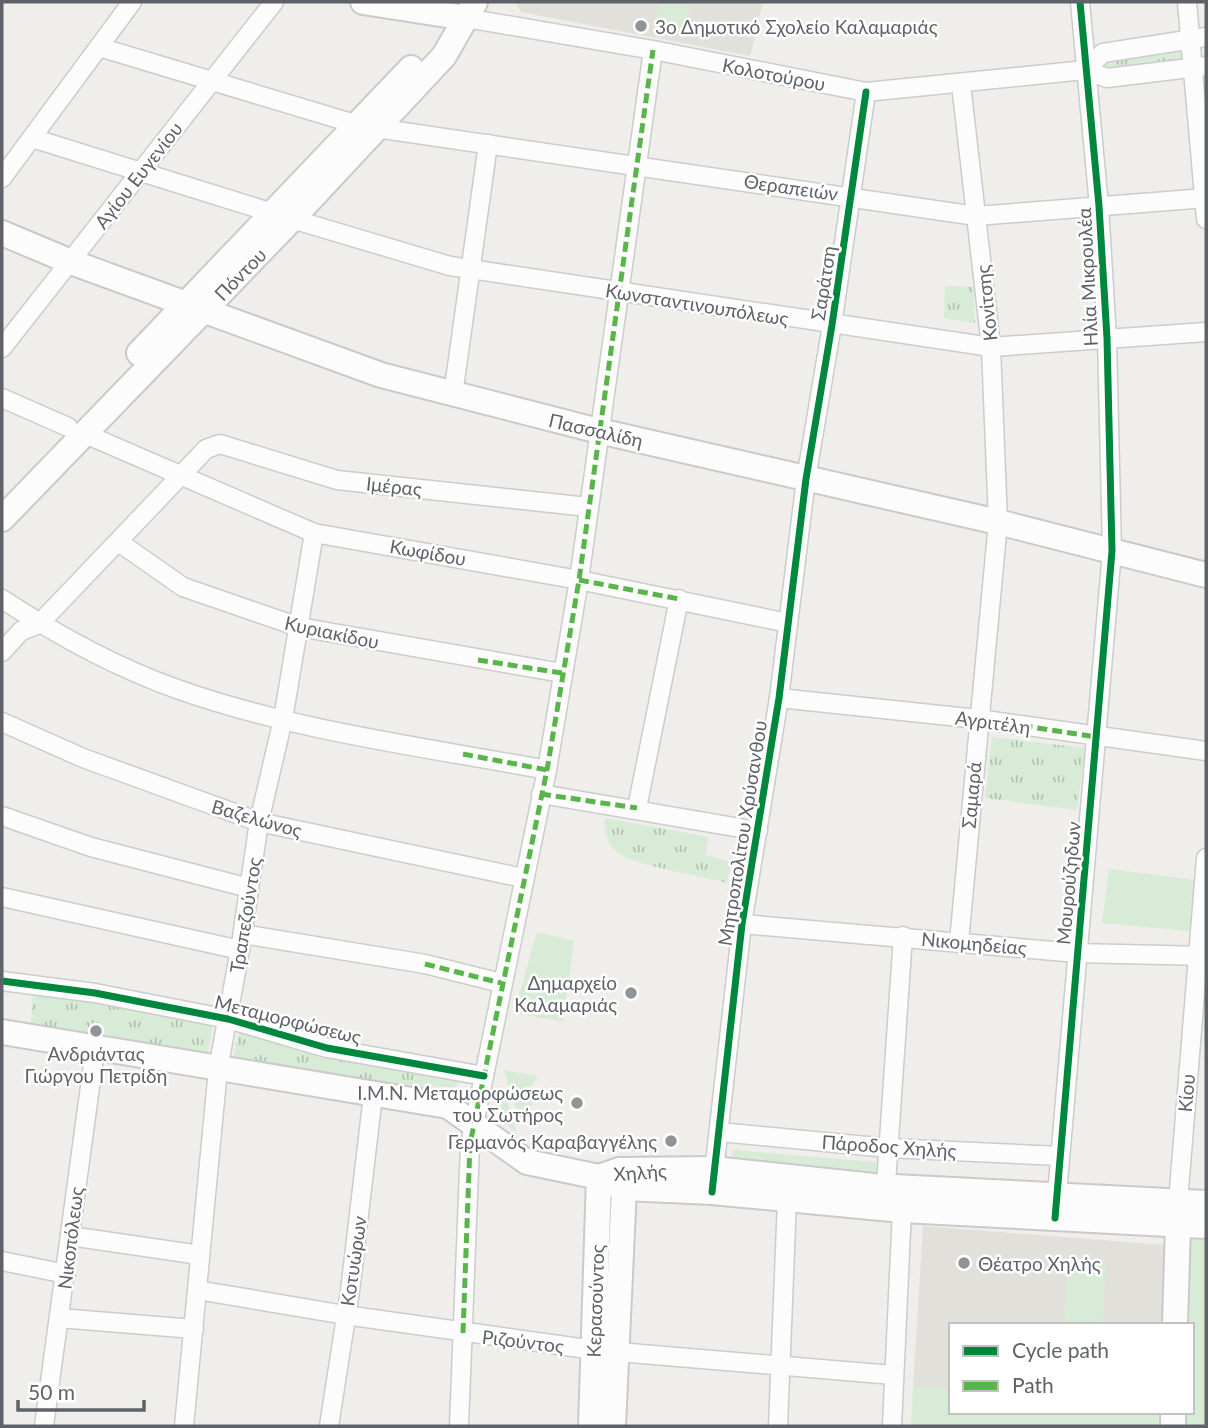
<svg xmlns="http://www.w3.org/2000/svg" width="1208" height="1428" font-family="Lato,sans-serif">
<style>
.education{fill:#e2e0da}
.green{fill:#d8ebd6}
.park{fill:url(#park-tufts)}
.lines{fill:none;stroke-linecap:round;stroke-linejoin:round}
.street-casing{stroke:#cbcccc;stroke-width:21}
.secondary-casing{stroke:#cacacb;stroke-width:28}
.street{stroke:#fdfcfc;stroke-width:18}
.secondary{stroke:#fdfcfc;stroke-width:24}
.quiet{stroke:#58b549;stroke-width:5;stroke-dasharray:10 5;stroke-linecap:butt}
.cycleway-casing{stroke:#fff;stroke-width:11}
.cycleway{stroke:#00873e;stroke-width:7}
.poi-dot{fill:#919496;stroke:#fff;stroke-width:2.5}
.labels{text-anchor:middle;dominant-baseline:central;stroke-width:5;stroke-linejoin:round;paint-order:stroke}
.poi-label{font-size:19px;fill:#5f6368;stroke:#fff;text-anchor:end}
.street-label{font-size:19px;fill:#5f6368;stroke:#fff}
</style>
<defs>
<pattern id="park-tufts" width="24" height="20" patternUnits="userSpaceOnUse" patternTransform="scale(1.75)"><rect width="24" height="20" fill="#d8ebd6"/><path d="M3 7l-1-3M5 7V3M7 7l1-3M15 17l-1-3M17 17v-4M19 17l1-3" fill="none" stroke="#b2c2b1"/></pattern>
</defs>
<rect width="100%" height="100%" fill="#efeeea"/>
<!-- education -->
<g class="education">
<polygon points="515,2 763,2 750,56 521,12"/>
<polygon points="923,1226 1165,1245 1162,1325 951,1325 951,1388 913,1387"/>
</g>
<!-- green -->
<g class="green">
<polygon points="659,2 690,2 686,28 656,23"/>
<polygon points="1109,869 1195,880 1189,931 1102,923"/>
<polygon points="537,932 574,941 563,1022 514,1013"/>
<polygon points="504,1070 538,1076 531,1086 534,1097 528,1124 521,1123"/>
<polygon points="504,1091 517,1133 497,1118"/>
<polygon points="733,1150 876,1162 876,1173 732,1162"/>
<polygon points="1182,1225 1206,1226 1206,1426 1175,1426 1176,1412 1192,1412 1192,1325 1178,1325"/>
<polygon points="1068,1261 1106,1263 1102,1325 1064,1325"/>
<polygon points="913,1387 951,1388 951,1412 1159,1412 1158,1426 911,1426"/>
</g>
<!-- park -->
<g class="park">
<polygon points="1182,49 1181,59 1109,71 1106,68 1106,57"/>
<polygon points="945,286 973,287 975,323 944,318"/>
<polygon points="992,737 1085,748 1077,810 985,798"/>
<path d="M 605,818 L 709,837 L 705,855 L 731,862 L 727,883 C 700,876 646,867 623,856 C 609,849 603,832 605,818 Z"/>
<polygon points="33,987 214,1018 207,1059 101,1035 31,1024"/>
<polygon points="240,1025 464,1065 452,1102 232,1064"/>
</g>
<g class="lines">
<!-- street casing -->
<g class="street-casing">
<g id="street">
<polyline points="1187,2 1206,219"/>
<polyline points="466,18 653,50 866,92 1085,70 1107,78 1206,66"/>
<polyline points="99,47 355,124"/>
<polyline points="1085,70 1103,53 1206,37"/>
<polyline points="376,128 976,216 1206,198"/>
<polyline points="32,138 273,213"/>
<polyline points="2,178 132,2"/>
<polyline points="292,219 450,266 991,347 1206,332"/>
<polyline points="2,348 274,2"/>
<polyline points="453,395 488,144"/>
<polyline points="2,398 68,427"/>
<polyline points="83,433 314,533 579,580 788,623"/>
<polyline points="120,543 183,587 299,627 562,673"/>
<path d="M 2,599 C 57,635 115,667 177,689 C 295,731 424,747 547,770"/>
<polyline points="2,652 21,631 39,624 206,449 220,444 337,480 588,507"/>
<polyline points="779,698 978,719 1206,751"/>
<polyline points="2,722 83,758 259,822 523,878"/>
<polyline points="541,794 758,831"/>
<polyline points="637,808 679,599"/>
<polyline points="2,816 91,847 249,888"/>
<polyline points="2,897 240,950"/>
<polyline points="742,924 1077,953 1206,956"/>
<polyline points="243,934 425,964 501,983"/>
<polyline points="959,942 998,522 991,347 961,84"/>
<polyline points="2,981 95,993 228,1019 327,1048 484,1076"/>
<polyline points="719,1132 888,1148 1060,1156"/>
<polyline points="713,1180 742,924 779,698 806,479 832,325 866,92"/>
<polyline points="885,1198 903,936"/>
<polyline points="1056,1206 1112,551 1107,338 1099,206 1080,2"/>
<polyline points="1177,1214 1206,858"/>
<polyline points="70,1236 200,1255"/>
<polyline points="2,1261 66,1274"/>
<polyline points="197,1290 345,1315 594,1350 893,1375"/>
<polyline points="59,1318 194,1329"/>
<polyline points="44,1426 95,1050"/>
<polyline points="184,1426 218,1069 240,950 259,822 283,719 314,533"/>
<polyline points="329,1426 350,1291 373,1095"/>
<polyline points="459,1426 470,1144 547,770 579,580 653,50"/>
<polyline points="778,1426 787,1200"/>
<polyline points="892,1426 902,1210"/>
</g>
</g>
<!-- secondary casing -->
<g class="secondary-casing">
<g id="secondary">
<polyline points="363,2 466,18"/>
<polyline points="2,233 71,262 381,375 599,431 998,522 1206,575"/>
<polyline points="139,353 411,68"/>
<polyline points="2,519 292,219 444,56 475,2"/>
<polyline points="2,1032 448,1106 527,1162 599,1177 624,1188 712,1192 902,1210 1206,1226"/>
<polyline points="599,1177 619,1170 714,1169 874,1186 1206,1203"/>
<polyline points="1175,1325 1178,1225"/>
<polyline points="591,1426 599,1177"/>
<polyline points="613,1426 624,1188"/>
<polyline points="1173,1426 1173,1412"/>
</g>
</g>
<!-- street -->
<use href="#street" class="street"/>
<!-- secondary -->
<use href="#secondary" class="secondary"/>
<!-- quiet -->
<g class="quiet">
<polyline points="579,580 679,599"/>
<polyline points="478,660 562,673"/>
<polyline points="978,719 1096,737"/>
<polyline points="463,754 547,770"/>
<polyline points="541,794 637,808"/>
<polyline points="425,964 501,983"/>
<polyline points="463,1333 470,1144 547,770 579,580 653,50"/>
</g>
<!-- cycleway casing -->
<g class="cycleway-casing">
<g id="cycleway">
<polyline points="2,981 95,993 228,1019 327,1048 484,1076"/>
<polyline points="712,1192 742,924 779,698 806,479 832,325 866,92"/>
<polyline points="1055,1218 1112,551 1107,338 1099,206 1080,2"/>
</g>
</g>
<!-- cycleway -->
<use href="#cycleway" class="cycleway"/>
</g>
<!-- markers -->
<g class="poi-dot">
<circle cx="641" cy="26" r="7"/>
<circle cx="631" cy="993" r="7"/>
<circle cx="96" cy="1031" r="7"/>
<circle cx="577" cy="1103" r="7"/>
<circle cx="671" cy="1141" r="7"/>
<circle cx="964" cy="1263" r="7"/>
</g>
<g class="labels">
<!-- poi labels -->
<g class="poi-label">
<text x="655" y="26" text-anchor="start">3ο Δημοτικό Σχολείο Καλαμαριάς</text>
<text x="617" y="982">Δημαρχείο<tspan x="617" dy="22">Καλαμαριάς</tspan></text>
<text x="96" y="1053" text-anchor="middle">Ανδριάντας<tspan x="96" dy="22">Γιώργου Πετρίδη</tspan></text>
<text x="563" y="1092">Ι.Μ.Ν. Μεταμορφώσεως<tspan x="563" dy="22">του Σωτήρος</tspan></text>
<text x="657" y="1141">Γερμανός Καραβαγγέλης</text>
<text x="978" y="1263" text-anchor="start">Θέατρο Χηλής</text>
</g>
<!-- street labels -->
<g class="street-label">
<text transform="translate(774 74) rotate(11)">Κολοτούρου</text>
<text transform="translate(138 175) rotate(-52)">Αγίου Ευγενίου</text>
<text transform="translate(791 187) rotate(8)">Θεραπειών</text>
<text transform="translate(240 274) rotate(-46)">Πόντου</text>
<text transform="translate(1087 277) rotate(-93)">Ηλία Μικρουλέα</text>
<text transform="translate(823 283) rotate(-81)">Σαράτση</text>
<text transform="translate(986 303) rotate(-96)">Κονίτσης</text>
<text transform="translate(697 304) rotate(9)">Κωνσταντινουπόλεως</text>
<text transform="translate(596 430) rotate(13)">Πασσαλίδη</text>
<text transform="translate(394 486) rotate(6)">Ιμέρας</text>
<text transform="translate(428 552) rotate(10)">Κωφίδου</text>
<text transform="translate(332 632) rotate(12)">Κυριακίδου</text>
<text transform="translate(993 722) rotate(8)">Αγριτέλη</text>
<text transform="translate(971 795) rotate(-85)">Σαμαρά</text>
<text transform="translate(257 818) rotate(16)">Βαζελώνος</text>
<text transform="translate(742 833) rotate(-81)">Μητροπολίτου Χρύσανθου</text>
<text transform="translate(1068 883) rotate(-85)">Μουρούζηδων</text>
<text transform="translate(245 915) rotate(-81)">Τραπεζούντος</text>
<text transform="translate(974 943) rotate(5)">Νικομηδείας</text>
<text transform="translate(288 1019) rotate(14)">Μεταμορφώσεως</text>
<text transform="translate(1186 1093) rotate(-85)">Κίου</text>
<text transform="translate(889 1146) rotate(4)">Πάροδος Χηλής</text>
<text transform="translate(640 1172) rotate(-4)">Χηλής</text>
<text transform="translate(70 1238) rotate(-83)">Νικοπόλεως</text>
<text transform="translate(353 1261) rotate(-82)">Κοτυώρων</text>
<text transform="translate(595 1301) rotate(-88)">Κερασούντος</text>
<text transform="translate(523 1341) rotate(7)">Ριζούντος</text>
</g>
</g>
<!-- border -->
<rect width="1208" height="1428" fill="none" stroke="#5f6368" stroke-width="7"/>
<!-- legend -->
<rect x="949" y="1323" width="245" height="91" fill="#ffffff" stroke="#bfc1c3" stroke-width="2"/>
<rect x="963" y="1346" width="35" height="10" fill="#00873e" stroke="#bfc1c3" stroke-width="2"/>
<text x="1012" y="1358" font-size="21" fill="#5f6368">Cycle path</text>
<rect x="963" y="1381" width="35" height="10" fill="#58b549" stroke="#bfc1c3" stroke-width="2"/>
<text x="1012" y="1393" font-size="21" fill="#5f6368">Path</text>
<!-- scale -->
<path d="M18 1400v10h126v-10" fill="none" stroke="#5f6368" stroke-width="3.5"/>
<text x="28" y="1400" font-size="21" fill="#5f6368" stroke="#ffffff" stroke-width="5" paint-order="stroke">50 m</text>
</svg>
